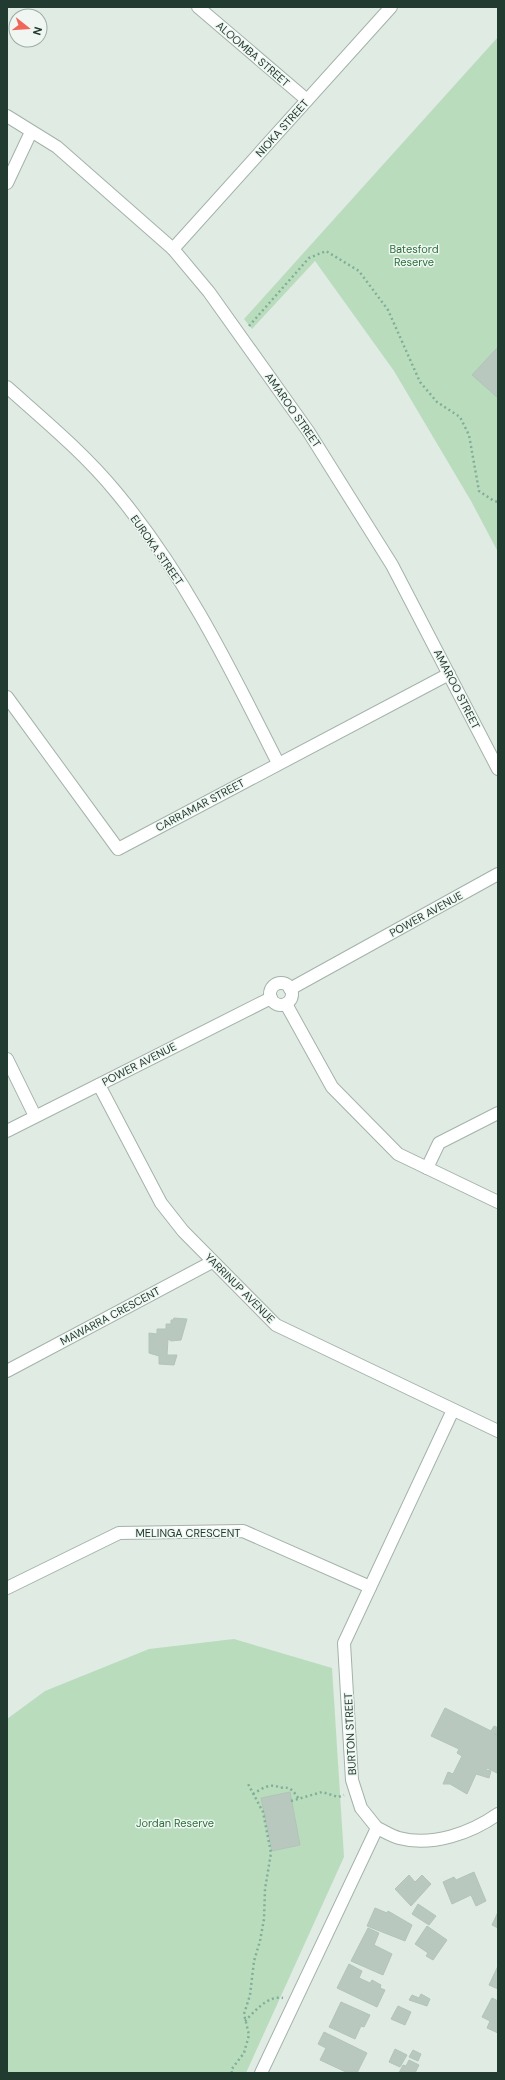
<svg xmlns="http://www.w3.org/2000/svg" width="505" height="2080" font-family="'DM Sans',sans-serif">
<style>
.green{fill:#b9dcbd}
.building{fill:#b8c8bf;stroke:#b2c4ba}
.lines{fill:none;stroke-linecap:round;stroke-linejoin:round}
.minor-casing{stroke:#a3b3aa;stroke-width:14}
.tertiary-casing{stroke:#a3b3aa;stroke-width:14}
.path{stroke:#80ae99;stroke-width:2.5;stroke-dasharray:2 3;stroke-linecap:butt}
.minor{stroke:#fff;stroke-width:12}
.tertiary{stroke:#fff;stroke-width:12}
.labels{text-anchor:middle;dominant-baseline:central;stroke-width:3;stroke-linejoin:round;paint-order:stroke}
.street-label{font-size:11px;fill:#213b30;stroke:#f0f7f3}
.park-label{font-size:11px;fill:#2b713b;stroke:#f0f7f3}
</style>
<rect width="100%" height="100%" fill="#e0ebe4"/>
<!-- green -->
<g class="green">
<polygon points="498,37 498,552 471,501 394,371 315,261 252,329 244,319"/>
<polygon points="234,1639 332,1668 344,1857 246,2073 7,2073 7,1719 45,1691 149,1649"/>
</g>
<!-- building -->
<g class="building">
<polygon points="498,347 498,398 472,375"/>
<polygon points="174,1318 187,1319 181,1340 171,1341 168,1339 167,1355 177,1355 174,1365 159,1364 159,1356 149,1353 149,1333 157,1334 157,1329 166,1329 166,1324 171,1324 171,1320 173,1320"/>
<polygon points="445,1708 491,1731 494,1726 498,1728 498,1734 494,1734 498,1735 498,1771 497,1773 487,1768 486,1770 491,1771 489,1778 476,1774 467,1794 450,1784 443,1784 448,1772 453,1774 462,1756 457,1753 459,1749 431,1736"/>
<polygon points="290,1792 300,1845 272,1851 261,1798"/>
<polygon points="474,1872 486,1901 476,1906 471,1895 452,1904 443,1882 454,1877 456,1880"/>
<polygon points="409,1875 415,1882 422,1875 431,1884 411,1906 395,1889"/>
<polygon points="418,1904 436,1916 429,1925 412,1914"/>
<polygon points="375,1908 387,1913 388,1911 412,1925 405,1941 367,1926"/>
<polygon points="498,1912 498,1928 492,1925"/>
<polygon points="427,1926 447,1940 433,1960 426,1956 428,1953 415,1944"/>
<polygon points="368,1928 379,1933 374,1945 392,1954 383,1975 351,1961"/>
<polygon points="349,1964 362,1971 359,1978 370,1983 372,1980 381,1985 380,1988 385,1990 377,2007 337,1988"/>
<polygon points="498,1966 498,1989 489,1985"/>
<polygon points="421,1994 430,1999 427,2006 409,2000 412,1995 419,1998"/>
<polygon points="492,1998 498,2001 498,2033 487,2028 490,2021 482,2017"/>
<polygon points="341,2002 370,2015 364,2027 361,2026 355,2039 329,2027"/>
<polygon points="398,2006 411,2012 405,2025 391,2019"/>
<polygon points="324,2032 367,2053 357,2073 348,2073 320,2060 326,2048 318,2044"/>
<polygon points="395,2049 407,2055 400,2067 389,2062"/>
<polygon points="413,2050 421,2054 418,2061 409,2057"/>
<polygon points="409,2060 419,2065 415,2073 399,2073 403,2065 406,2066"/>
</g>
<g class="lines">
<!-- minor casing -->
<g class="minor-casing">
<g id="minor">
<polyline points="198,7 307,100"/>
<polyline points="7,116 57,147 173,249 209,292 308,431 392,565 498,769"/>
<polyline points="7,183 31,132"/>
<polyline points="173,249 391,7"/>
<path d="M 7,387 C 44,420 84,453 116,492 C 185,575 230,668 278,763"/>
<polyline points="7,697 118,849 449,674"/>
<polyline points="286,1004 332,1087 398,1154 498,1202"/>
<polyline points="7,1059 35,1116"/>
<polyline points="99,1085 161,1203 183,1231 276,1325 498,1431"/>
<polyline points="427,1168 439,1143 498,1113"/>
<polyline points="7,1371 212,1262"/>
<polyline points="7,1588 119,1533 243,1531 370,1587"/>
<path d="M 377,1828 C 384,1831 391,1836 399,1838 C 432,1847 471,1833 498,1814"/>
<polyline points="261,2073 377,1828 361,1808 352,1780 344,1643 453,1410"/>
</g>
</g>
<!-- tertiary casing -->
<g class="tertiary-casing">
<g id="tertiary">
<circle cx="281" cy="994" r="11"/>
<polyline points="290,989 498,874"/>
<polyline points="7,1131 271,998"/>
</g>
</g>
<!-- path -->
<g class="path">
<polyline points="249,326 309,258 326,251 359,271 388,310 420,382 437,402 460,417 469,435 479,491 494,501 498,502"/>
<path d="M 253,1794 C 261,1789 271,1782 280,1788 C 291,1786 293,1791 299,1799"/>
<polyline points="291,1801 322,1792 338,1797 344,1795"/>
<path d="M 245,2021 C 255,2011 268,1995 283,1998"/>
<polyline points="232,2073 231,2070 244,2053 249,2035 244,2014 250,1995 254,1961 260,1941 264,1919 265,1889 271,1853 263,1812 247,1782"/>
</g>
<!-- minor -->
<use href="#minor" class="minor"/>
<!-- tertiary -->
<use href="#tertiary" class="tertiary"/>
</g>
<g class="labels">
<!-- street labels -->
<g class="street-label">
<text transform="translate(253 54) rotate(41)">ALOOMBA STREET</text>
<text transform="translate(282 128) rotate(-48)">NIOKA STREET</text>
<text transform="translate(293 410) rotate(55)">AMAROO STREET</text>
<text transform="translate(157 550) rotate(55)">EUROKA STREET</text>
<text transform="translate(457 689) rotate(63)">AMAROO STREET</text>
<text transform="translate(200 805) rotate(-28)">CARRAMAR STREET</text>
<text transform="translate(426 914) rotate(-29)">POWER AVENUE</text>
<text transform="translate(139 1064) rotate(-27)">POWER AVENUE</text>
<text transform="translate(240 1288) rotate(45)">YARRINUP AVENUE</text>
<text transform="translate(110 1316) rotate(-28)">MAWARRA CRESCENT</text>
<text x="188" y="1533">MELINGA CRESCENT</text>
<text transform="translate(350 1734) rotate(-93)">BURTON STREET</text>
</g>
<!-- park labels -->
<g class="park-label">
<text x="414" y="249">Batesford<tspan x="414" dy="13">Reserve</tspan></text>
<text x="175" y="1823">Jordan Reserve</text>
</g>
</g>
<!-- border -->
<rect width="505" height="2080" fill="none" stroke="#213b30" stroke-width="16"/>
<!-- north arrow -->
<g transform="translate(28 28) rotate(107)"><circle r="19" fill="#f0f7f3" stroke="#9daca5"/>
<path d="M0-3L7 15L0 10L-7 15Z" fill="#f06658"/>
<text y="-6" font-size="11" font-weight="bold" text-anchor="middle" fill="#213b30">N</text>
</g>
</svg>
